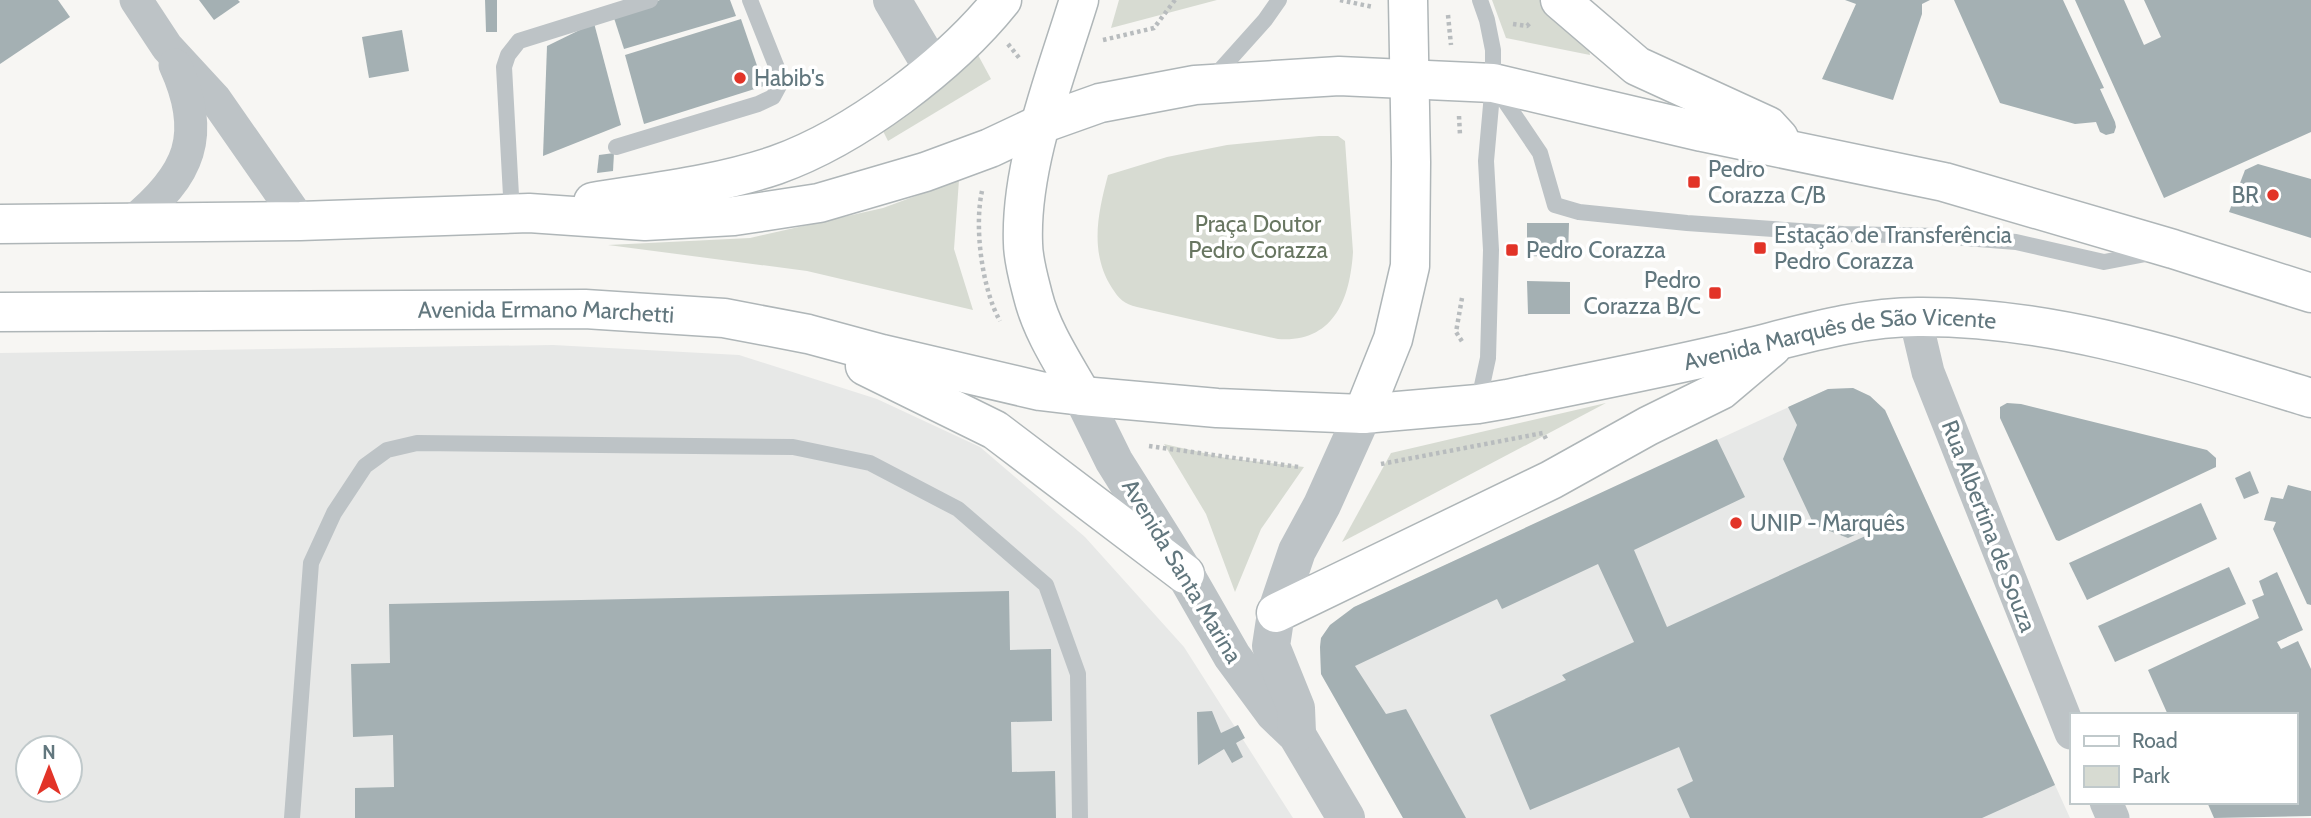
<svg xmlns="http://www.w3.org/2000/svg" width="2311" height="818" font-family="Cabin,sans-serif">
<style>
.built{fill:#e7e8e7;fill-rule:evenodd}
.green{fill:#d7dbd2}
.building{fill:#a4b0b3}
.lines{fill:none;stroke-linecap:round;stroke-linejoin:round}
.primary-casing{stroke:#afb6b8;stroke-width:41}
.path{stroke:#b8bcbe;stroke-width:4.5;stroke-dasharray:3.5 3.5;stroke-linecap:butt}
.service{stroke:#bdc3c6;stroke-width:16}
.minor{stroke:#bdc3c6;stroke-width:33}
.tertiary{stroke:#bdc3c6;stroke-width:38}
.primary{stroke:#fff;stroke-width:38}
.poi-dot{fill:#e23428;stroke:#fff;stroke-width:2.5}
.labels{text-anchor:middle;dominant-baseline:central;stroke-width:7;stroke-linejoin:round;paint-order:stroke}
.poi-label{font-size:23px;fill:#62777e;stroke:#fff;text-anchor:start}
.park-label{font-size:23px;fill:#687661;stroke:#fff}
.street-label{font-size:23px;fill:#62777e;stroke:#fff}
</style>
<rect width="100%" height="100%" fill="#f7f6f3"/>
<!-- built -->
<g class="built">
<path d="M 553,345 L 739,355 L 877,399 L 980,447 L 1085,537 L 1184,647 L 1293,818 L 0,818 L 0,353 ZM 28,748 L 70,748 L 70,790 L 28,790 Z"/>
<polygon points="1853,388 1870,396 1885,410 2070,818 1403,818 1321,674 1320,647 1321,638 1330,625 1354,607 1828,389"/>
</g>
<!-- green -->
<g class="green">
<polygon points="1119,0 1217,0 1111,28"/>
<polygon points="1492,0 1543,0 1587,39 1590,55 1506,38"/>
<polygon points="978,55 991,79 888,141 880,125"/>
<path d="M 1319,136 L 1338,136 L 1345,141 L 1353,252 C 1350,299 1334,343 1278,339 L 1137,307 C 1124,304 1119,299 1112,288 C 1089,252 1098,213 1108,175 L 1167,157 L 1227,145 Z"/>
<polygon points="959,180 954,249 973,310 807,271 608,245 750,238 883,208"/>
<polygon points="1606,403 1342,542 1391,453"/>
<polygon points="1164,444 1226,458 1304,467 1261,529 1235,592 1206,514"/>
</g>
<!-- building -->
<g class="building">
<polygon points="0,0 58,0 70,17 0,64"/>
<polygon points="199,0 238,0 240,2 214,20"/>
<polygon points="485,0 497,0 497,32 486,32"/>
<polygon points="660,0 730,0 736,16 624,49 614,18 618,13"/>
<polygon points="1845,0 1930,0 1922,4 1922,14 1893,100 1822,79 1856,4"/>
<polygon points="1954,0 2063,0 2104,88 2100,89 2115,122 2116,127 2114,133 2106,135 2100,132 2096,122 2075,124 2000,103"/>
<polygon points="2075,0 2124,0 2144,45 2161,37 2144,0 2311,0 2311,132 2164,198"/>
<polygon points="741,19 764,86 644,124 625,55"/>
<polygon points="594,23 621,125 543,156 547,46"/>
<polygon points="402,30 409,71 369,78 362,37"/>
<polygon points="614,153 613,171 597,173 599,155"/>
<polygon points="2258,164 2311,179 2311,238 2229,212 2245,170"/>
<polygon points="1527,223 1569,223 1568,257 1527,256"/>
<polygon points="1527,281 1570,282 1570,314 1528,314"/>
<polygon points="1853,388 1870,396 1885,410 2055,785 1982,818 1690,818 1677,789 1693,781 1679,747 1530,810 1490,715 1566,680 1562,675 1634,642 1598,564 1502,609 1497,599 1355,666 1386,714 1406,709 1466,818 1403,818 1321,674 1320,647 1321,638 1330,625 1354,607 1717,439 1745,497 1634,550 1667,627 1872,533 1870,528 1848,538 1814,525 1783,459 1797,425 1788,407 1828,389"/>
<polygon points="2007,403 2021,404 2207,450 2216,458 2216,467 2059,541 2056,540 2000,418 2000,407"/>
<polygon points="2250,471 2259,493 2244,499 2235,478"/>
<polygon points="2288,485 2311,491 2311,605 2307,604 2273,529 2276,522 2264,520 2271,497 2283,499"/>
<polygon points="2201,503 2217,539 2087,600 2069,563"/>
<polygon points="2229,567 2246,604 2115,662 2098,626"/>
<polygon points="2277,572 2303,630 2277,642 2281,649 2298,641 2311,669 2311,816 2214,818 2207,802 2295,802 2295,715 2168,715 2148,670 2259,618 2252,600 2264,595 2259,581"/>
<polygon points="1009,591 1010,650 1051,649 1052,721 1011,722 1012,772 1055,771 1056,818 355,818 355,788 394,787 393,735 353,737 351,664 390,663 389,604"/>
<polygon points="1212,711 1221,733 1238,725 1245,738 1236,743 1243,757 1232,763 1224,749 1198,765 1197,712"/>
</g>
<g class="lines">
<!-- primary casing -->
<g class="primary-casing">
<g id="primary">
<path d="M 1079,0 C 1056,75 1020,165 1023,243 C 1023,260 1029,280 1033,296 C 1042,332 1064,364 1082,396"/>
<polyline points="1560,0 1637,66 1768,126 1779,138"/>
<path d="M 593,202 C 654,192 717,185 776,165 C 855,137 950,65 1002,0"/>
<polyline points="0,224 300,221 529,213 645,221 734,216 819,203 925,172 990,148 1041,124 1100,103 1195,85 1339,76 1493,83 1702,132 1944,182 2173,249 2311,293"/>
<path id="s1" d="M 0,312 L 585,309 L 724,318 L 808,334 L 882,354 L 1040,391 L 1082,396 L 1217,408 L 1363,414 L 1478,404 L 1507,399 C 1580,384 1653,370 1726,353 C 1788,339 1853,317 1918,317 C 2053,316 2183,359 2311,398"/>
<polyline points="865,366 995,430 1185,574"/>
<polyline points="1363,414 1393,339 1410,266 1411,162 1408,0"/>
<polyline points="1276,613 1551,480 1648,426 1721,390 1772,347"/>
</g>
</g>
<!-- path -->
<g class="path">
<polyline points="1340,0 1373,7"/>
<polyline points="1448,15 1451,45"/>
<polyline points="1513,24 1527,26 1531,22"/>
<polyline points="1103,40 1154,28 1175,0"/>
<polyline points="1008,44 1020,59"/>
<polyline points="1459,116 1460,135"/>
<path d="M 982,191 C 974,227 982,289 1000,321"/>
<polyline points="1462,298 1456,332 1463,343"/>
<polyline points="1149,446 1299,467"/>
<polyline points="1381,464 1543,433 1547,441"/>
</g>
<!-- service -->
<g class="service">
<polyline points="1213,78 1265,20 1279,0"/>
<polyline points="1498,91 1540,153 1555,205 1579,212 1687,223 1843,234 1940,236 2016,242 2104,262 2151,253"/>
<polyline points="616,147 758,104 773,97 780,84 779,73 750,0"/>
<polyline points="512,214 504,67 508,55 519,41 650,0"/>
<polyline points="1478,404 1488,358 1491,250 1486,161 1493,83 1493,50 1487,20 1480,0"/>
<polyline points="292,818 311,563 334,513 365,466 387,450 417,443 793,447 870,463 958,509 1046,585 1078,674 1080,818"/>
</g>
<!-- minor -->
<g class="minor">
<polyline points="136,0 167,47 215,99 300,221"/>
<path d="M 132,222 C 190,175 207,135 175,65"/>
<polyline points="1915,317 1928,372 2071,733"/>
<polyline points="2106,802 2113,818"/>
</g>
<!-- tertiary -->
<g class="tertiary">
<polyline points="892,0 933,69"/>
<polyline points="1082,396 1114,461 1185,574 1232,656 1274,713 1297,735 1346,818"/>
<polyline points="1297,733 1296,708 1271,646 1276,613 1297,551 1322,505 1363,414"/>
</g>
<!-- primary -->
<use href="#primary" class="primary"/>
</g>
<!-- markers -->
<g class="poi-dot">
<circle cx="740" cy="78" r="7"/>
<rect x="1687" y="175" width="14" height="14" rx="3.5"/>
<circle cx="2273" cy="195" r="7"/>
<rect x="1753" y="241" width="14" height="14" rx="3.5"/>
<rect x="1505" y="243" width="14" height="14" rx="3.5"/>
<rect x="1708" y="286" width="14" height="14" rx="3.5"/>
<circle cx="1736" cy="523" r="7"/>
</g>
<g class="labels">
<!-- poi labels -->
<g class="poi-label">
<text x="754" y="78">Habib's</text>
<text x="1708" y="169">Pedro<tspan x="1708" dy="26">Corazza C/B</tspan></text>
<text x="2259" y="195" text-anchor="end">BR</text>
<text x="1774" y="235">Estação de Transferência<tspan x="1774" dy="26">Pedro Corazza</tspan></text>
<text x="1526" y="250">Pedro Corazza</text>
<text x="1701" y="280" text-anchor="end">Pedro<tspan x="1701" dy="26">Corazza B/C</tspan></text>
<text x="1750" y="523">UNIP - Marquês</text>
</g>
<!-- park labels -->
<g class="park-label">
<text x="1258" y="224">Praça Doutor<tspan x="1258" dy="26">Pedro Corazza</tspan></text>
</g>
<!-- street labels -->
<g class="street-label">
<text stroke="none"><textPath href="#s1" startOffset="546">Avenida Ermano Marchetti</textPath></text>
<text stroke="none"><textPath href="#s1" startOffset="1857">Avenida Marquês de São Vicente</textPath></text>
<text transform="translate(1989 526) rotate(69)">Rua Albertina de Souza</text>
<text transform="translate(1182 571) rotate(59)">Avenida Santa Marina</text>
</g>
</g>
<!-- legend -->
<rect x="2070" y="713" width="228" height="91" fill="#ffffff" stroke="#c0c9cb" stroke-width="2"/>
<rect x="2084" y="736" width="35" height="10" fill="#ffffff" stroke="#c0c9cb" stroke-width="2"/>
<text x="2132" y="748" font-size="21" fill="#62777e">Road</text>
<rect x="2084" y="766" width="35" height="21" fill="#d7dbd2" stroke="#c0c9cb" stroke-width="2"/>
<text x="2132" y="783" font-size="21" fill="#62777e">Park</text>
<!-- north arrow -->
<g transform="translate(49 769)"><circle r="33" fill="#ffffff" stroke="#c0c9cb" stroke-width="2"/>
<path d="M0-5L12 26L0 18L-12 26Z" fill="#e23428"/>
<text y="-10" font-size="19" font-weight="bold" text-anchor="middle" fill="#62777e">N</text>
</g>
</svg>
